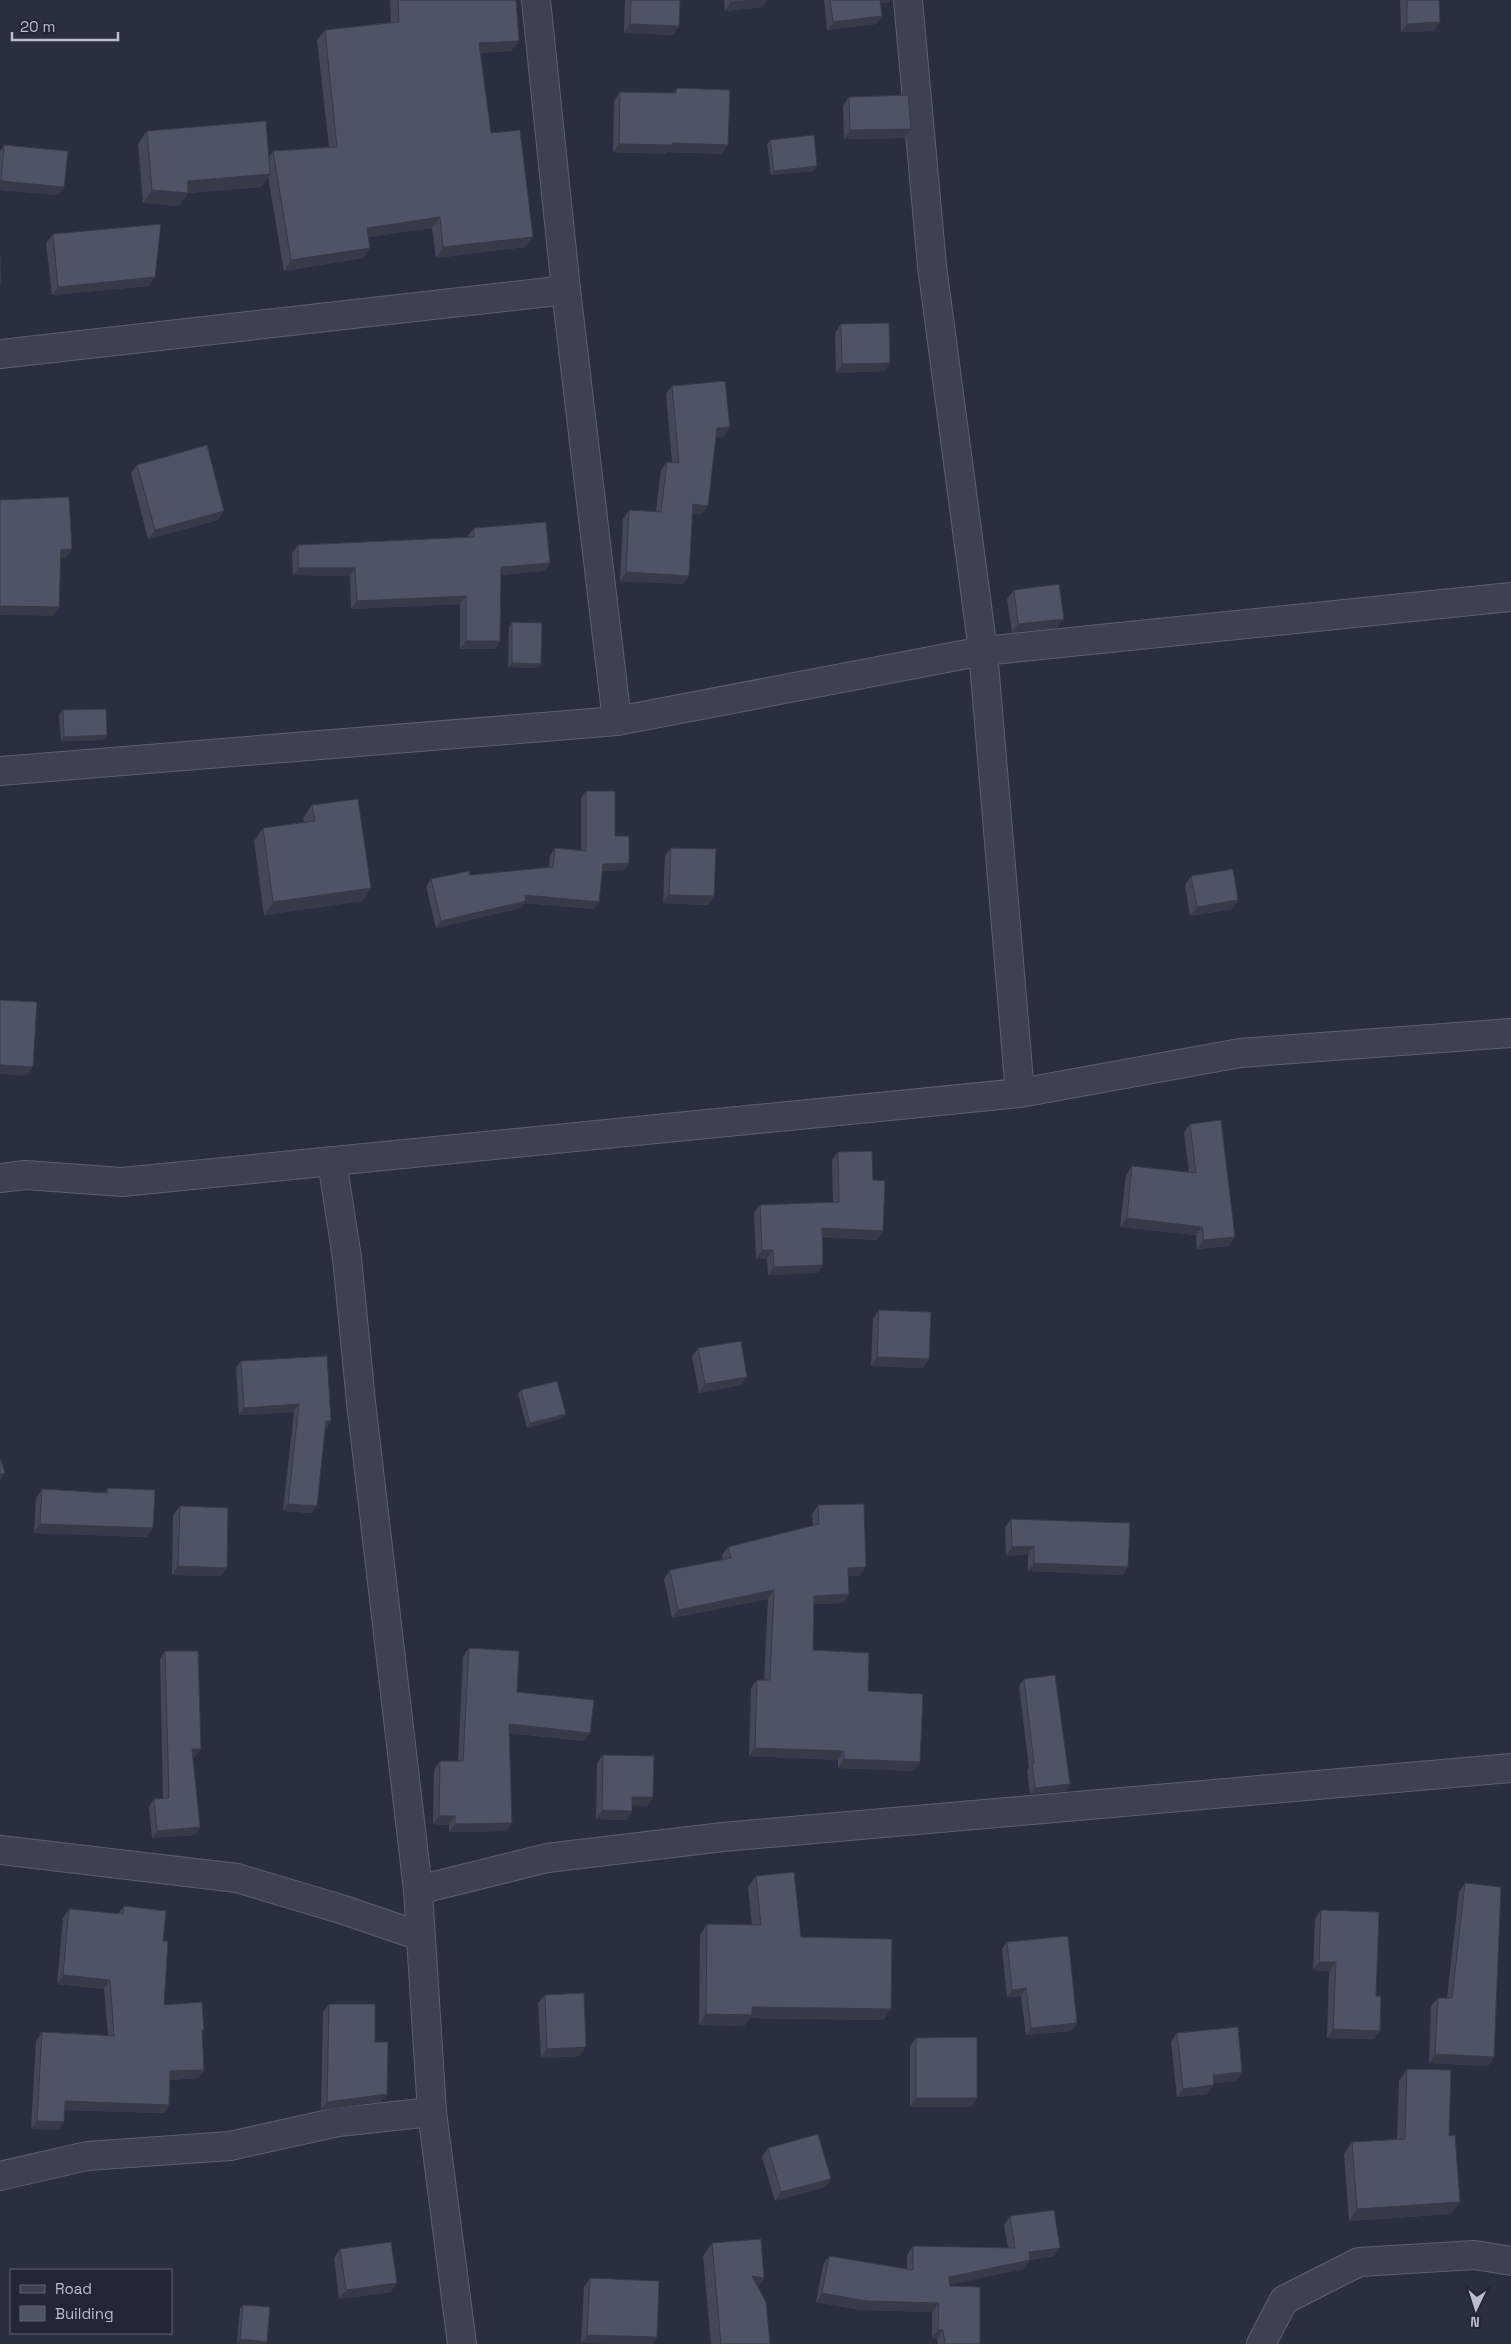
<svg xmlns="http://www.w3.org/2000/svg" width="1511" height="2344" font-family="'Space Grotesk',sans-serif">
<style>
.lines{fill:none;stroke-linecap:round;stroke-linejoin:round}
.minor-casing{stroke:#5c5f6d;stroke-width:30}
.minor{stroke:#3e4250;stroke-width:28}
.wall{fill:#444758}
.shaded-wall{fill:#373a47}
.building{fill:#4f5366;stroke:#373a47}
</style>
<rect width="100%" height="100%" fill="#2a2f3f"/>
<g class="lines">
<!-- minor casing -->
<g class="minor-casing">
<g id="minor">
<polyline points="536,0 566,290 617,721"/>
<polyline points="908,0 932,266 983,651 1020,1093"/>
<polyline points="0,354 566,290"/>
<polyline points="0,771 617,721 983,651 1511,597"/>
<polyline points="332,1161 347,1258 361,1402 418,1890 432,2112 462,2344"/>
<polyline points="0,1178 25,1175 122,1182 1020,1093 1240,1053 1511,1033"/>
<polyline points="0,1850 237,1878 341,1909 420,1936"/>
<polyline points="418,1890 547,1858 723,1837 1511,1768"/>
<polyline points="0,2176 87,2156 230,2146 338,2122 432,2112"/>
<polyline points="1261,2344 1284,2300 1359,2262 1475,2255 1511,2261"/>
</g>
</g>
<!-- minor -->
<use href="#minor" class="minor"/>
</g>
<!-- wall -->
<g class="wall">
<polygon points="390,0 516,0 519,41 511,51 480,53 491,133 525,247 436,258 432,228 368,237 363,258 284,271 268,177 261,187 188,193 179,206 143,203 138,144 147,131 269,157 273,151 329,147 317,40 325,30 391,22"/>
<polygon points="625,0 680,0 679,26 673,35 624,33"/>
<polygon points="724,0 767,0 762,7 725,11"/>
<polygon points="824,0 890,0 889,2 881,3 882,16 876,24 827,30"/>
<polygon points="1400,0 1439,0 1434,31 1401,32"/>
<polygon points="677,88 722,154 667,152 665,154 613,152 614,101 620,92 673,93"/>
<polygon points="849,97 911,129 905,138 844,139 843,106"/>
<polygon points="770,140 814,171 771,175 767,144"/>
<polygon points="4,145 64,187 58,195 0,190 0,151"/>
<polygon points="53,234 155,277 148,286 52,295 46,243"/>
<polygon points="841,324 890,363 884,371 836,373 835,333"/>
<polygon points="672,386 724,436 716,437 702,514 692,513 689,576 683,584 620,581 623,519 629,510 656,511 661,470 667,462 672,462 666,394"/>
<polygon points="137,465 218,520 148,539 131,473"/>
<polygon points="474,528 550,563 544,571 501,575 495,649 460,649 460,604 351,609 350,576 293,575 292,553 298,545 468,537 468,536"/>
<polygon points="1014,590 1057,628 1012,632 1007,599"/>
<polygon points="512,622 538,668 508,667 509,627"/>
<polygon points="63,710 104,740 61,741 59,715"/>
<polygon points="586,791 615,836 629,863 624,870 602,871 594,909 525,903 521,908 436,928 426,886 431,879 549,868 550,855 555,848 581,850 581,798"/>
<polygon points="312,805 371,888 362,901 264,915 254,841 263,828 304,822 303,818"/>
<polygon points="671,848 714,896 708,905 663,903 665,856"/>
<polygon points="1191,876 1232,909 1190,916 1185,885"/>
<polygon points="1190,1124 1235,1237 1228,1246 1197,1249 1196,1235 1120,1227 1126,1175 1132,1166 1189,1172 1184,1133"/>
<polygon points="838,1152 873,1180 877,1240 822,1237 823,1265 817,1273 768,1275 767,1258 756,1259 754,1213 760,1205 833,1202 832,1160"/>
<polygon points="879,1310 923,1368 871,1366 873,1319"/>
<polygon points="698,1348 741,1385 699,1393 692,1357"/>
<polygon points="241,1361 331,1421 326,1428 325,1428 317,1506 312,1513 283,1511 294,1412 239,1415 236,1368"/>
<polygon points="521,1390 563,1418 527,1428 518,1394"/>
<polygon points="108,1488 153,1528 147,1537 34,1533 36,1498 42,1489 105,1493"/>
<polygon points="818,1505 860,1576 848,1576 849,1594 843,1603 813,1604 813,1650 868,1691 920,1762 914,1771 838,1768 838,1760 749,1756 751,1688 757,1680 764,1680 768,1599 672,1618 664,1579 670,1570 723,1560 722,1555 728,1547 813,1526 812,1514"/>
<polygon points="180,1506 221,1576 172,1575 173,1515"/>
<polygon points="1011,1519 1123,1575 1028,1571 1028,1554 1006,1556 1005,1527"/>
<polygon points="469,1648 517,1692 584,1741 509,1733 506,1831 449,1832 449,1825 433,1824 434,1770 440,1761 458,1761 463,1657"/>
<polygon points="165,1651 196,1756 193,1757 200,1827 195,1835 152,1838 149,1807 154,1799 163,1798 160,1659"/>
<polygon points="1024,1679 1070,1784 1066,1791 1030,1794 1027,1770 1029,1768 1019,1686"/>
<polygon points="603,1755 653,1797 647,1806 632,1805 632,1811 626,1820 596,1819 597,1763"/>
<polygon points="756,1876 801,1937 891,2009 883,2020 750,2018 744,2026 699,2025 700,1935 707,1924 752,1925 748,1887"/>
<polygon points="1465,1883 1494,2057 1488,2066 1429,2063 1431,2006 1438,1998 1447,1998 1459,1892"/>
<polygon points="124,1906 163,1941 164,2005 204,2030 202,2033 204,2070 198,2078 170,2080 169,2105 164,2113 64,2110 64,2122 58,2130 31,2129 36,2041 42,2032 108,2035 104,1989 57,1984 63,1918 69,1909 118,1914"/>
<polygon points="1321,1910 1374,2039 1327,2038 1329,1971 1313,1970 1315,1919"/>
<polygon points="1007,1942 1072,2031 1026,2035 1021,1996 1007,1997 1002,1949"/>
<polygon points="545,1995 580,2056 541,2058 538,2003"/>
<polygon points="329,2004 387,2094 381,2102 321,2110 323,2012"/>
<polygon points="1177,2033 1242,2072 1236,2081 1213,2083 1214,2085 1207,2094 1177,2097 1171,2042"/>
<polygon points="916,2038 977,2098 971,2107 910,2107 910,2046"/>
<polygon points="1407,2069 1451,2214 1349,2221 1344,2154 1352,2142 1397,2139 1399,2081"/>
<polygon points="768,2148 825,2187 775,2201 762,2157"/>
<polygon points="1010,2216 1054,2256 1030,2260 1024,2269 950,2284 950,2286 980,2344 938,2344 937,2339 932,2338 932,2312 861,2310 816,2302 823,2265 829,2256 907,2269 907,2255 913,2246 1008,2248 1004,2225"/>
<polygon points="712,2243 764,2278 758,2287 770,2344 711,2344 703,2256"/>
<polygon points="340,2249 391,2292 339,2299 334,2258"/>
<polygon points="590,2278 657,2337 652,2344 581,2343 584,2287"/>
<polygon points="243,2305 270,2307 237,2344 240,2309"/>
</g>
<!-- shaded-wall -->
<g class="shaded-wall">
<polygon points="752,0 767,0 762,7 725,11 731,2"/>
<polygon points="877,0 890,0 889,2 874,4"/>
<polygon points="882,16 876,24 827,30 833,22"/>
<polygon points="1440,22 1434,31 1401,32 1407,24"/>
<polygon points="630,24 679,26 673,35 624,33"/>
<polygon points="519,41 511,51 472,53 479,43"/>
<polygon points="911,129 905,138 844,139 850,130"/>
<polygon points="672,143 728,145 722,154 667,152 665,154 613,152 619,144"/>
<polygon points="817,166 814,171 771,175 774,171"/>
<polygon points="270,174 261,187 185,193 188,193 179,206 143,203 152,190 188,181"/>
<polygon points="1,181 64,187 58,195 0,190 0,183"/>
<polygon points="440,217 432,228 360,238 367,228"/>
<polygon points="533,237 525,247 436,258 443,247"/>
<polygon points="370,248 363,258 284,271 291,260"/>
<polygon points="155,277 148,286 52,295 58,287"/>
<polygon points="890,363 884,371 836,373 842,364"/>
<polygon points="730,427 724,436 711,437 717,428"/>
<polygon points="693,504 708,506 702,514 687,513"/>
<polygon points="224,511 218,520 148,539 155,530"/>
<polygon points="72,549 66,558 55,558 61,550"/>
<polygon points="550,563 544,571 495,575 501,567"/>
<polygon points="298,568 355,568 350,576 293,575"/>
<polygon points="626,572 689,576 683,584 620,581"/>
<polygon points="466,596 460,604 351,609 357,601"/>
<polygon points="0,606 59,607 53,616 0,615"/>
<polygon points="1064,619 1057,628 1012,632 1018,624"/>
<polygon points="466,641 500,641 495,649 460,649"/>
<polygon points="512,663 541,664 538,668 508,667"/>
<polygon points="107,735 104,740 61,741 64,737"/>
<polygon points="629,863 624,870 598,871 603,864"/>
<polygon points="371,888 362,901 264,915 273,902"/>
<polygon points="525,895 599,902 594,909 525,903 521,908 436,928 441,921"/>
<polygon points="669,895 714,896 708,905 663,903"/>
<polygon points="1238,900 1232,909 1190,916 1197,907"/>
<polygon points="0,1065 33,1067 26,1076 0,1074"/>
<polygon points="1127,1218 1202,1227 1196,1235 1120,1227"/>
<polygon points="822,1228 883,1231 877,1240 816,1236"/>
<polygon points="1235,1237 1228,1246 1197,1249 1204,1240"/>
<polygon points="762,1250 773,1250 767,1258 756,1259"/>
<polygon points="823,1265 817,1273 768,1275 774,1267"/>
<polygon points="877,1357 929,1359 923,1368 871,1366"/>
<polygon points="747,1377 741,1385 699,1393 705,1384"/>
<polygon points="299,1404 294,1412 239,1415 244,1408"/>
<polygon points="566,1414 563,1418 527,1428 530,1423"/>
<polygon points="326,1421 331,1421 326,1428 321,1428"/>
<polygon points="5,1473 0,1480 0,1474"/>
<polygon points="288,1504 317,1506 312,1513 283,1511"/>
<polygon points="40,1524 153,1528 147,1537 34,1533"/>
<polygon points="1034,1546 1028,1554 1006,1556 1012,1547"/>
<polygon points="1034,1563 1128,1567 1123,1575 1028,1571"/>
<polygon points="178,1566 227,1568 221,1576 172,1575"/>
<polygon points="866,1567 860,1576 842,1576 848,1568"/>
<polygon points="774,1590 768,1599 672,1618 678,1610"/>
<polygon points="849,1594 843,1603 808,1604 814,1596"/>
<polygon points="509,1724 590,1733 584,1741 503,1732"/>
<polygon points="755,1748 844,1751 838,1760 749,1756"/>
<polygon points="192,1749 201,1749 196,1756 187,1757"/>
<polygon points="844,1759 920,1762 914,1771 838,1768"/>
<polygon points="1070,1784 1066,1791 1030,1794 1035,1788"/>
<polygon points="632,1797 653,1797 647,1806 626,1805"/>
<polygon points="602,1810 632,1811 626,1820 596,1819"/>
<polygon points="439,1816 455,1816 449,1825 433,1824"/>
<polygon points="512,1823 506,1831 449,1832 455,1824"/>
<polygon points="200,1827 195,1835 152,1838 157,1831"/>
<polygon points="1319,1962 1336,1962 1329,1971 1313,1970"/>
<polygon points="63,1975 110,1980 104,1989 57,1984"/>
<polygon points="1026,1988 1021,1996 1007,1997 1012,1990"/>
<polygon points="752,2007 891,2009 883,2020 750,2018 744,2026 699,2025 706,2014"/>
<polygon points="1077,2023 1072,2031 1026,2035 1031,2028"/>
<polygon points="1333,2029 1380,2031 1374,2039 1327,2038"/>
<polygon points="586,2047 580,2056 541,2058 547,2049"/>
<polygon points="1435,2054 1494,2057 1488,2066 1429,2063"/>
<polygon points="204,2070 198,2078 164,2080 170,2071"/>
<polygon points="1242,2072 1236,2081 1206,2084 1213,2075"/>
<polygon points="1214,2085 1207,2094 1177,2097 1183,2089"/>
<polygon points="387,2094 381,2102 321,2110 327,2102"/>
<polygon points="916,2098 977,2098 971,2107 910,2107"/>
<polygon points="65,2101 169,2105 164,2113 59,2110"/>
<polygon points="37,2121 64,2122 58,2130 31,2129"/>
<polygon points="831,2179 825,2187 775,2201 781,2192"/>
<polygon points="1460,2202 1451,2214 1349,2221 1357,2209"/>
<polygon points="1060,2248 1054,2256 1023,2261 1029,2252"/>
<polygon points="1030,2260 1024,2269 943,2286 949,2277"/>
<polygon points="752,2276 764,2278 755,2291"/>
<polygon points="397,2283 391,2292 339,2299 346,2290"/>
<polygon points="822,2293 939,2303 932,2312 861,2310 816,2302"/>
<polygon points="938,2330 943,2330 937,2339 932,2338"/>
<polygon points="587,2335 657,2337 652,2344 581,2343"/>
<polygon points="240,2339 267,2342 265,2344 237,2344"/>
</g>
<!-- building -->
<g class="building">
<polygon points="398,0 516,0 519,41 479,43 491,133 520,130 533,237 443,247 440,217 367,228 370,248 291,260 273,151 337,147 325,30 399,22"/>
<polygon points="631,0 680,0 679,26 630,24"/>
<polygon points="731,0 752,0 731,2"/>
<polygon points="830,0 880,0 882,16 833,22"/>
<polygon points="1407,0 1439,0 1440,22 1407,24"/>
<polygon points="677,88 730,90 728,145 672,143 672,145 619,144 620,92 676,93"/>
<polygon points="908,95 911,129 850,130 849,97"/>
<polygon points="266,121 270,174 188,181 188,193 152,190 147,131"/>
<polygon points="814,135 817,166 774,171 770,140"/>
<polygon points="4,145 68,151 64,187 1,181"/>
<polygon points="161,224 155,277 58,287 53,234"/>
<polygon points="0,257 1,283 0,283"/>
<polygon points="889,323 890,363 842,364 841,324"/>
<polygon points="725,381 730,427 717,428 708,506 693,504 689,576 626,572 629,510 661,512 667,462 679,463 672,386"/>
<polygon points="207,445 224,511 155,530 137,465"/>
<polygon points="69,497 72,549 61,550 59,607 0,606 0,500"/>
<polygon points="546,522 550,563 501,567 500,641 466,641 466,596 357,601 355,568 298,568 298,545 474,537 474,528"/>
<polygon points="1059,584 1064,619 1018,624 1014,590"/>
<polygon points="512,622 542,623 541,664 512,663"/>
<polygon points="106,709 107,735 64,737 63,710"/>
<polygon points="586,791 615,791 615,836 629,836 629,863 603,864 599,902 525,895 526,901 441,921 431,879 469,871 470,875 553,867 555,848 586,851"/>
<polygon points="358,799 371,888 273,902 263,828 315,821 312,805"/>
<polygon points="671,848 716,849 714,896 669,895"/>
<polygon points="1233,869 1238,900 1197,907 1191,876"/>
<polygon points="0,1000 37,1002 33,1067 0,1065"/>
<polygon points="1221,1120 1235,1237 1204,1240 1202,1227 1127,1218 1132,1166 1196,1173 1190,1124"/>
<polygon points="872,1151 873,1180 885,1181 883,1231 822,1228 823,1265 774,1267 773,1250 762,1250 760,1205 839,1202 838,1152"/>
<polygon points="879,1310 931,1312 929,1359 877,1357"/>
<polygon points="741,1341 747,1377 705,1384 698,1348"/>
<polygon points="327,1356 331,1421 326,1421 317,1506 288,1504 299,1404 244,1408 241,1361"/>
<polygon points="557,1381 566,1414 530,1423 521,1390"/>
<polygon points="0,1458 5,1473 0,1474"/>
<polygon points="108,1488 155,1490 153,1528 40,1524 42,1489 108,1493"/>
<polygon points="864,1504 866,1567 848,1568 849,1594 814,1596 813,1650 869,1653 868,1691 923,1694 920,1762 844,1759 844,1751 755,1748 757,1680 770,1680 774,1590 678,1610 670,1570 731,1558 728,1547 819,1524 818,1505"/>
<polygon points="180,1506 228,1508 227,1568 178,1566"/>
<polygon points="1011,1519 1130,1523 1128,1567 1034,1563 1034,1546 1012,1547"/>
<polygon points="469,1648 519,1651 517,1692 594,1700 590,1733 509,1724 512,1823 455,1824 455,1816 439,1816 440,1761 463,1761"/>
<polygon points="165,1651 198,1651 201,1749 192,1749 200,1827 157,1831 154,1799 169,1798"/>
<polygon points="1055,1675 1070,1784 1035,1788 1032,1764 1034,1763 1024,1679"/>
<polygon points="603,1755 654,1756 653,1797 632,1797 632,1811 602,1810"/>
<polygon points="794,1872 801,1937 892,1939 891,2009 752,2007 752,2015 706,2014 707,1924 761,1925 756,1876"/>
<polygon points="1465,1883 1501,1887 1494,2057 1435,2054 1438,1998 1452,1998"/>
<polygon points="124,1906 166,1911 163,1941 168,1941 164,2005 202,2002 204,2030 202,2030 204,2070 170,2071 169,2105 65,2101 64,2122 37,2121 42,2032 114,2036 110,1980 63,1975 69,1909 123,1914"/>
<polygon points="1321,1910 1379,1912 1376,1996 1381,1996 1380,2031 1333,2029 1336,1962 1319,1962"/>
<polygon points="1068,1936 1077,2023 1031,2028 1026,1988 1012,1990 1007,1942"/>
<polygon points="584,1993 586,2047 547,2049 545,1995"/>
<polygon points="329,2004 375,2004 375,2042 388,2042 387,2094 327,2102"/>
<polygon points="1238,2027 1242,2072 1213,2075 1214,2085 1183,2089 1177,2033"/>
<polygon points="977,2037 977,2098 916,2098 916,2038"/>
<polygon points="1407,2069 1451,2070 1449,2136 1455,2135 1460,2202 1357,2209 1352,2142 1405,2139"/>
<polygon points="818,2134 831,2179 781,2192 768,2148"/>
<polygon points="1054,2210 1060,2248 1029,2252 1030,2260 949,2277 950,2286 980,2287 980,2344 945,2344 943,2330 938,2330 939,2303 867,2301 822,2293 829,2256 913,2270 913,2246 1015,2248 1010,2216"/>
<polygon points="761,2239 764,2278 752,2276 766,2302 770,2344 721,2344 712,2243"/>
<polygon points="391,2242 397,2283 346,2290 340,2249"/>
<polygon points="590,2278 659,2281 657,2337 587,2335"/>
<polygon points="243,2305 270,2307 267,2342 240,2339"/>
</g>
<!-- legend -->
<rect x="10" y="2269" width="162" height="65" fill="#232635" stroke="#606271"/>
<rect x="20" y="2285" width="25" height="8" fill="#3e4250" stroke="#606271"/>
<text x="55" y="2294" font-size="15" fill="#bbbdca">Road</text>
<rect x="20" y="2306" width="25" height="15" fill="#4f5366" stroke="#606271"/>
<text x="55" y="2319" font-size="15" fill="#bbbdca">Building</text>
<!-- north arrow -->
<g transform="translate(1476 2309) rotate(184)" stroke="#232635" stroke-width="4" paint-order="stroke">
<path d="M0-4L9 19L0 12L-9 19Z" fill="#bbbdca"/>
<text y="-8" font-size="14" font-weight="bold" text-anchor="middle" fill="#bbbdca">N</text>
</g>
<!-- scale -->
<path d="M12 32v8h106v-8" fill="none" stroke="#bbbdca" stroke-width="2.5"/>
<text x="20" y="32" font-size="15" fill="#bbbdca" stroke="#232635" stroke-width="4" paint-order="stroke">20 m</text>
</svg>
